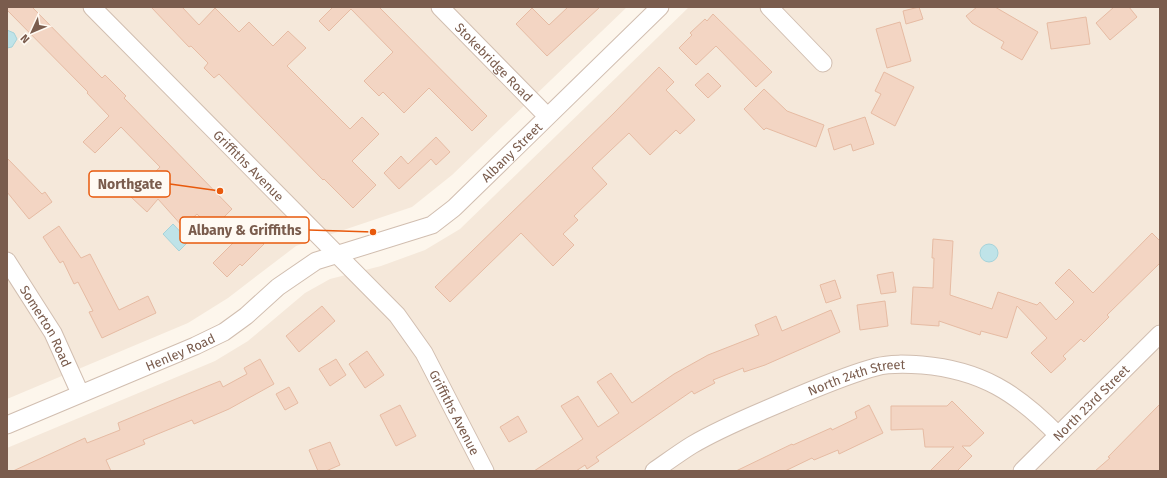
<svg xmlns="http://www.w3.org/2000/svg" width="1167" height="478" font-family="'Fira Sans',sans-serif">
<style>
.residential{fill:#f5e8da}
.water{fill:#bfe3e8;stroke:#a5d3da}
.building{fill:#f3d5c3;stroke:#e6bba3}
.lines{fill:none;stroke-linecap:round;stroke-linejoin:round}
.minor-casing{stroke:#d1beb0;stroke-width:19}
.minor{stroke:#fff;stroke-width:17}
.labels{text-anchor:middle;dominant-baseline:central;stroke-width:3.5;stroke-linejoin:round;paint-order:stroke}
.street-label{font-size:13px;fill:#7a5c4d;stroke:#fffaf3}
.leader{fill:none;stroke:#e8590c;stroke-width:1.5}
.callout-dot{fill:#e8590c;stroke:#fffaf3;stroke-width:1.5}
.callout{fill:#fffaf3;stroke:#e8590c;stroke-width:1.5}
.callout-label{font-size:14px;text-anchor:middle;font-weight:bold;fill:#7a5c4d}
</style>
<rect width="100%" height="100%" fill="#fdf6ec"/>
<!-- residential -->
<g class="residential">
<polygon points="7,7 627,7 452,175 412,207 296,246 228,298 188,323 7,399"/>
<polygon points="689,7 1160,7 1160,471 7,471 7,448 215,361 248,341 305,293 330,279 381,266 425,250 460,229"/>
</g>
<!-- water -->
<g class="water">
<polygon points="7,30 14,33 17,39 12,47 7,48"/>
<polygon points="173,224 189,241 179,251 163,234"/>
<circle cx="989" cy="253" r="9"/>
</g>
<!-- building -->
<g class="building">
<polygon points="7,7 32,7 102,78 105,75 126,96 124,98 232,209 212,229 197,214 183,227 158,199 147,212 131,197 160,167 121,127 95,153 83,142 109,116 87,93 88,92 7,10"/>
<polygon points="151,7 182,7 199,25 215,8 239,32 249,22 273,46 288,31 306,48 287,66 350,129 362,117 379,134 352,161 376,185 353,208 324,179 323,180 219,74 214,78 204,68 208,63 191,46 189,47"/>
<polygon points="333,7 379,7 487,116 472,131 429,88 404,113 383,92 379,96 364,81 393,52 351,9 329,31 319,21"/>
<polygon points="568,7 600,7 547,56 516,24 532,8 549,25"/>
<polygon points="919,7 923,19 906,24 903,11"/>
<polygon points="977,7 995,7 1038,32 1022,60 1001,48 1004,42 972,23 966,16"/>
<polygon points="1114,7 1129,7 1137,17 1110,40 1096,23"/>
<polygon points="713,14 772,72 756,87 716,46 696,65 679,48 692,35 690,33 705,19 707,21"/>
<polygon points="1086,17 1090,44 1051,49 1047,23"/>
<polygon points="900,22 911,61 887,68 876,29"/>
<polygon points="659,67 674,82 666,90 695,120 680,134 676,130 650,155 629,133 592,168 607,184 574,216 578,220 563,234 574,245 553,266 521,233 450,302 435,287 614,113"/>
<polygon points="884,72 914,87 895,126 871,113 881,94 875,91"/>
<polygon points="708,73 721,86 708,98 695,85"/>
<polygon points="764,89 787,111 824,125 816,147 766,128 764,130 744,109"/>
<polygon points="865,117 874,144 853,151 851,144 834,150 828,129"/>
<polygon points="436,137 450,152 436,165 431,159 399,189 384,173 401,156 408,164"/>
<polygon points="7,158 42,194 45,192 52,202 29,219 7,192"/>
<polygon points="59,226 81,258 90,254 119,310 148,296 156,313 102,338 89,312 93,311 78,282 74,284 63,261 60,263 43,237"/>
<polygon points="248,228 264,244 242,266 240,264 227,277 213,263"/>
<polygon points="1152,233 1160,241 1160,263 1107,315 1109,317 1084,342 1081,339 1063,356 1066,359 1051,373 1031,353 1047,338 1017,306 1007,338 981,331 980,335 939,321 939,326 911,324 913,287 933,288 934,258 932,258 933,239 953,241 950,295 992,309 998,292 1037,305 1040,302 1056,320 1074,302 1055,283 1069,269 1093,293"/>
<polygon points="893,272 896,292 881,294 877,275"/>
<polygon points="835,280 841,298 826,303 820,285"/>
<polygon points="885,301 888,326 860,330 857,305"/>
<polygon points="322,306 335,321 299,352 286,336"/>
<polygon points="831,310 840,332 765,365 744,372 743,368 713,380 715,383 694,394 692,391 596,457 599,461 587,469 585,465 576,471 534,471 583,439 561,406 578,396 598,427 619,413 597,382 611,373 632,403 674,374 708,355 759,335 755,325 776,316 782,331"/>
<polygon points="367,351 384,375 365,388 349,364"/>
<polygon points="260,359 274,384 229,409 194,424 192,420 143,440 145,444 106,460 111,471 13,471 85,438 87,443 120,430 118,423 171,401 220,381 223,387 247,374 244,368"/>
<polygon points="336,359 346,375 330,386 319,369"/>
<polygon points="289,387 298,403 285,410 276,394"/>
<polygon points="952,401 984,433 970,446 962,446 972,456 957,471 930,471 954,447 925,447 923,429 891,430 891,406 947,406"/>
<polygon points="1160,404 1160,471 1095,471 1110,458 1108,457"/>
<polygon points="400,405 416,436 396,446 380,415"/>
<polygon points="869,405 883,433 839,454 838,450 814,460 812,458 785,471 736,471 792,444 793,445 831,428 832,430 857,418 855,412"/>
<polygon points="518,416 527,432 509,442 500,427"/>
<polygon points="330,442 340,465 326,471 318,471 309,450"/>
</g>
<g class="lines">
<!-- minor casing -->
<g class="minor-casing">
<g id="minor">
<path id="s1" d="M 92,7 L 397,315 L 424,353 L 485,471"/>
<path id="s2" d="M 440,7 L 547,116"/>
<polyline points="769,7 823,63"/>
<path id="s3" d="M 7,261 L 53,333 L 80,393"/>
<path id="s4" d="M 7,425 L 195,346 L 224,332 L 246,316 L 278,287 L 316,261 L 432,225 L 454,208 L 660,7"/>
<path id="s5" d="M 654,471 C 667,462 679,453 692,445 C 722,427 756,414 788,400 C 817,388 846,375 876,367 C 890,363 907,364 922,365 C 981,370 1017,393 1058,435"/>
<path id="s6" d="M 1022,471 L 1160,334"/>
</g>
</g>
<!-- minor -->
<use href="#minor" class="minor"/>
</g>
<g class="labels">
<!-- street labels -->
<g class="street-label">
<text stroke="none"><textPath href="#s2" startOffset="77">Stokebridge Road</textPath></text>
<text stroke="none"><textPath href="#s4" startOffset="582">Albany Street</textPath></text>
<text stroke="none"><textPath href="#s1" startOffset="223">Griffiths Avenue</textPath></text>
<text stroke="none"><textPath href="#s3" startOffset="76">Somerton Road</textPath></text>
<text stroke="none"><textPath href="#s4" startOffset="188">Henley Road</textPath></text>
<text stroke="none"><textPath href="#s5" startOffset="225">North 24th Street</textPath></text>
<text stroke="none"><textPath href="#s6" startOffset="97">North 23rd Street</textPath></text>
<text stroke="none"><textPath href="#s1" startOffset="547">Griffiths Avenue</textPath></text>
</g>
</g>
<!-- callouts -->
<path class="leader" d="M220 191L170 184M373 232L309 230"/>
<g class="callout-dot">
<circle cx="220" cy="191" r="4"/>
<circle cx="373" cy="232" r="4"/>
</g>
<g class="callout">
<rect x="89" y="171" width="81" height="26" rx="4"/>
<rect x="180" y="217" width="129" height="26" rx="4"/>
</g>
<g class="callout-label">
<text x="130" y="189">Northgate</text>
<text x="245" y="235">Albany &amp; Griffiths</text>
</g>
<!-- border -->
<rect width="1167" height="478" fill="none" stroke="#7a5c4d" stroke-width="16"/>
<!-- north arrow -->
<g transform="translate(32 32) rotate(226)" stroke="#fffaf3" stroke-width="3" paint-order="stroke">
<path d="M0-3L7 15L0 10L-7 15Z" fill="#7a5c4d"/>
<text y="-6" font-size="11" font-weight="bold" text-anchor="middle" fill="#7a5c4d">N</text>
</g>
</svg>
